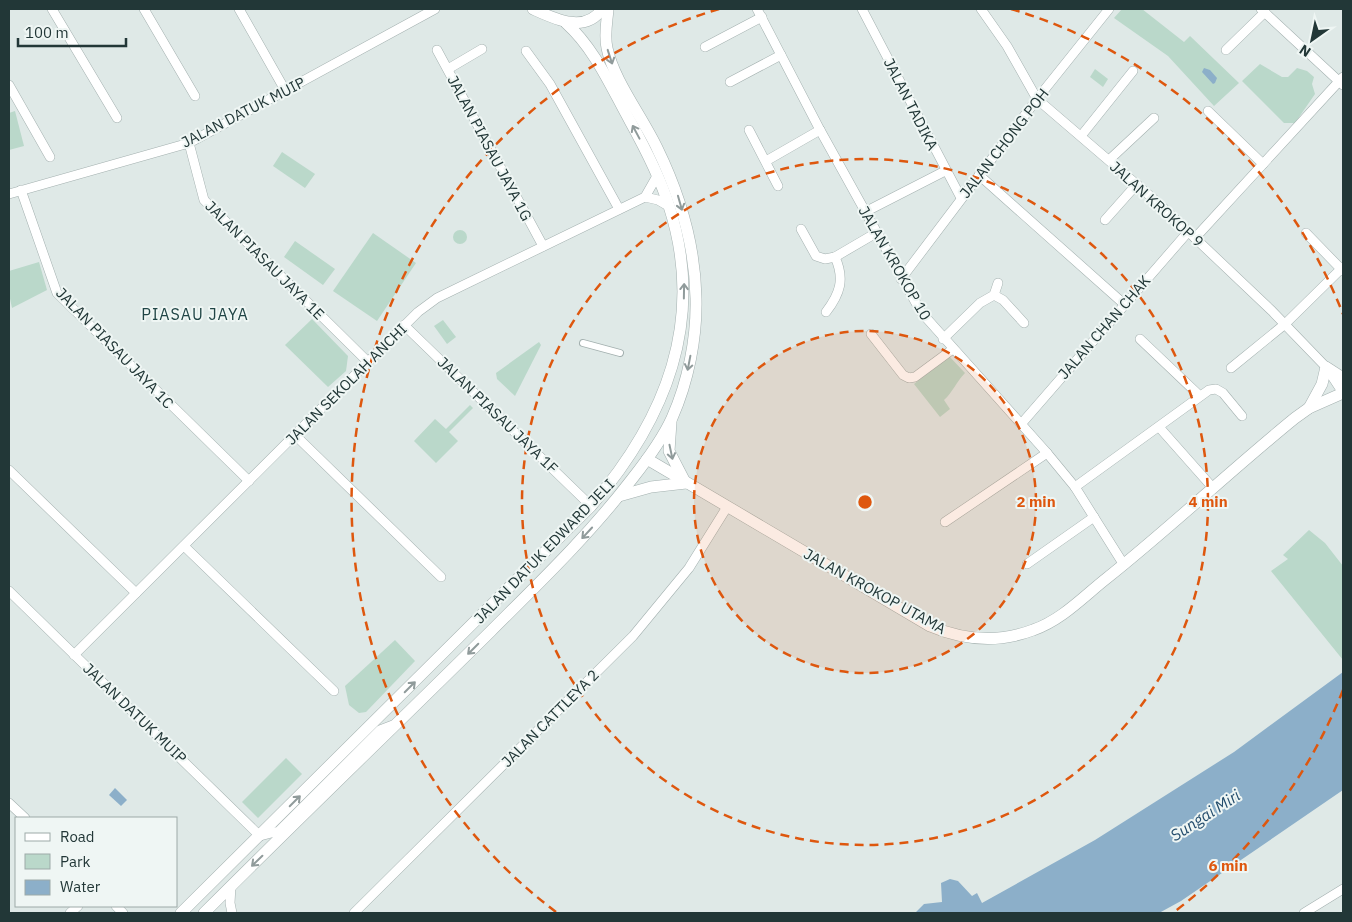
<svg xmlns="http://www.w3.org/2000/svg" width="1352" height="922" font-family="'IBM Plex Sans',sans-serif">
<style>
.green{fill:#bad8ca}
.water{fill:#8cafc9}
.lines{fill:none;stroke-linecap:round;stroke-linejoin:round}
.pedestrian-casing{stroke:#a3b0af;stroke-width:8}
.minor-casing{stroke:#a3b0af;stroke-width:10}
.tertiary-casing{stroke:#a3b0af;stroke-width:12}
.pedestrian{stroke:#fff;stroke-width:6}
.minor{stroke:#fff;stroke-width:9}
.tertiary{stroke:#fff;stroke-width:11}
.oneway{stroke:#909b9b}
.ring{fill:none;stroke:#de570e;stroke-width:2.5;stroke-dasharray:9 6}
.labels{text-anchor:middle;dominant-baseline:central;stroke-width:4;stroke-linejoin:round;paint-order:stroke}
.street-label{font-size:15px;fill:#223737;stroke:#eff6f4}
.neighbourhood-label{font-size:16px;letter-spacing:1px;fill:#204546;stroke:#eff6f4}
.water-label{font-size:16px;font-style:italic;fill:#234c6c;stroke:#eff6f4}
.centre{fill:#de570e;stroke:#eff6f4;stroke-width:2.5}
.ring-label{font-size:15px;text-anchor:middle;font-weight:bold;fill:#de570e;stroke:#eff6f4;stroke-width:4;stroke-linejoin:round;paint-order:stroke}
</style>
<rect width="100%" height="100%" fill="#dfe9e7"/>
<!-- green -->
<g class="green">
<polygon points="1122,9 1142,9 1184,42 1190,36 1239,83 1214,106 1168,56 1114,18"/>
<polygon points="1260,64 1282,77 1288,77 1297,68 1307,71 1314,77 1312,84 1315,94 1295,123 1284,123 1242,81"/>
<polygon points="1095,69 1108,79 1103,87 1090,77"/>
<polygon points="15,111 24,146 9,150 9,113"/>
<polygon points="282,152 315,174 305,188 273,166"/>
<circle cx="460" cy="237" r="7"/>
<polygon points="373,233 416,263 377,321 333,291"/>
<polygon points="295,241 335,269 323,285 284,257"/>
<polygon points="39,262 47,290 12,308 9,294 9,271"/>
<polygon points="312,319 348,356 346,371 328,387 285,345"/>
<polygon points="443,320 456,337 447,344 434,326"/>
<polygon points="539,342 541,345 515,396 497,379 496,373"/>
<path d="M 949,356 L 965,373 C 956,382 953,392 944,400 L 950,409 L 940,417 L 914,384 Z"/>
<polygon points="470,405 473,408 449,432 458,441 436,463 414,441 435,419 446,429"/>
<polygon points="1309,530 1325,543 1343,566 1343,660 1271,571 1288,559 1283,555"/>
<polygon points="395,640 415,661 366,712 359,713 349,705 345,686"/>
<polygon points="286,758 302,774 258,818 242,802"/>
</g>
<!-- water -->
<g class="water">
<polygon points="1204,68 1210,70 1217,78 1215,83 1213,84 1202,72"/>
<polygon points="1343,672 1343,790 1181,901 1159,913 915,913 924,904 942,902 941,883 950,879 958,881 972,896 977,893 982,903 1095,840 1234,752"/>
<polygon points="115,788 127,800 121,806 109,795"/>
</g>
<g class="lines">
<!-- pedestrian casing -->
<g class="pedestrian-casing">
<polyline id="pedestrian" points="583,343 620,353"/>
</g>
<!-- minor casing -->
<g class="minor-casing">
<g id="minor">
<polyline points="52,9 117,118"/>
<polyline points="144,9 195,96"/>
<polyline points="239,9 285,90"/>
<polyline points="757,9 820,130 921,312 1047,453 1075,487 1124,565"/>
<polyline points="862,9 961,198"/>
<polyline points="981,9 1007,46 1037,99 1156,201 1272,311 1326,367 1343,393"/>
<polyline points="1261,9 1343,85"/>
<polyline points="705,47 762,17"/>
<polyline points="437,50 543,246"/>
<polyline points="1226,50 1265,12"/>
<polyline points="526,51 550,84 619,209"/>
<polyline points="448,69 482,49"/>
<polyline points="730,82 781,55"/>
<polyline points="9,85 50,157"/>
<polyline points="1208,111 1263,164"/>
<polyline points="749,130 778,186"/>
<polyline points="1081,136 1133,71"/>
<polyline points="189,143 204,200 368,362"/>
<polyline points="1109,160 1154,118"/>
<polyline points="766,161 820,130"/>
<polyline points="979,175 1124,304"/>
<polyline points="21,190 57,293 249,481"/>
<polyline points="9,194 189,143 435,9"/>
<polyline points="645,197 657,176"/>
<polyline points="865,212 945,171"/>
<polyline points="1105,220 1137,184"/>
<polyline points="801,229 816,256 825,259 835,257"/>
<polyline points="1306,233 1343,271"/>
<polyline points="1195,238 1343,77"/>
<polyline points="901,279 1037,99 1109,9"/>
<polyline points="994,295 998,283"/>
<path d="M 826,312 C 840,294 845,279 835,257 L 876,233"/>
<polyline points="404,325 591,506"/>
<polyline points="871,334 903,375 909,378 915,377 953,349"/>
<polyline points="943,339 980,303 994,295 1003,300 1024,323"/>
<polyline points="1140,339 1200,396"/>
<polyline points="1231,368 1285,324 1343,267"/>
<polyline points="1022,423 1188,232"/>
<polyline points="1159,427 1213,488"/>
<polyline points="295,435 441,577"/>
<polyline points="9,470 136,593"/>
<polyline points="1075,487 1209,390 1216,389 1223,393 1242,416"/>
<polyline points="945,522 1047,453"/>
<polyline points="184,546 334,691"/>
<polyline points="1027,564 1094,517"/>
<polyline points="9,591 260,836 279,831 380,730 393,725"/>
<polyline points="74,655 418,312 437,298 645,197 658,200 670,207"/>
<polyline points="9,803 25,818"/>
<polyline points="231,886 230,903 232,913"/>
<polyline points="116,906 123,913"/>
<polyline points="70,913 78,906"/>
<polyline points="354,913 633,636 689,568 727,507"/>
<polyline points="1304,913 1343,889"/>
</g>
</g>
<!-- tertiary casing -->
<g class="tertiary-casing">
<g id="tertiary">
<path d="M 533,9 C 555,19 585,34 602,9"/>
<polyline points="1309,408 1322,384 1326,367 1343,378"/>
<polyline points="671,422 669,451 684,480"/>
<path d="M 647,459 L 930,626 C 963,640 999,643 1033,630 C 1062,620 1084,596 1107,578 C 1171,527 1231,470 1295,418 L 1309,408 L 1343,393"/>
<polyline points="619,496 651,487 686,483"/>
<path d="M 181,913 L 591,506 C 666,419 706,320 669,206 C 660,177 645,148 630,121 C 611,87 595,49 566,23"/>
<path d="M 204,913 C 299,818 396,725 491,631 C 540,582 590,534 632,479 C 647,460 662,440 672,418 C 688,382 697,338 696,298 C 695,245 680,195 657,148 C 643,118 613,79 607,48 C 604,35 607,22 608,9"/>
</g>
</g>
<!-- pedestrian -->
<use href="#pedestrian" class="pedestrian"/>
<!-- minor -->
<use href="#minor" class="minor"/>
<!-- tertiary -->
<use href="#tertiary" class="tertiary"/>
</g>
<!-- one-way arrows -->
<defs><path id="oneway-shaft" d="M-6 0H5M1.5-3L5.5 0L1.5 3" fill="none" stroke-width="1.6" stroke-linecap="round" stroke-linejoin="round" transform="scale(1.25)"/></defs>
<g class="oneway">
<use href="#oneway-shaft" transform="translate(610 57) rotate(72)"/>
<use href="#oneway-shaft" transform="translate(636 132) rotate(-118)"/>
<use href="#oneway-shaft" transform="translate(680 203) rotate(74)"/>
<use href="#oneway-shaft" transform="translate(684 291) rotate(-89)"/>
<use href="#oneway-shaft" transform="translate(689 363) rotate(101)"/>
<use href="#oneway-shaft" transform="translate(671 452) rotate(78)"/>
<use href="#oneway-shaft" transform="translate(587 533) rotate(133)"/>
<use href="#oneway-shaft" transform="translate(473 649) rotate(135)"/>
<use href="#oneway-shaft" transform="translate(410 687) rotate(-45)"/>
<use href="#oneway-shaft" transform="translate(295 801) rotate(-45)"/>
<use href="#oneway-shaft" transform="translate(257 861) rotate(136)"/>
</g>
<!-- distance rings -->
<circle cx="865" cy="502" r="171" fill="#de570e" fill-opacity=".12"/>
<g class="ring">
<circle cx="865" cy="502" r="171"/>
<circle cx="865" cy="502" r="343"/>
<path d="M1343 690A514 514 0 0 1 1174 912M556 912A514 514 0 0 1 719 9M1011 9A514 514 0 0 1 1343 314"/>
</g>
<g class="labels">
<!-- street labels -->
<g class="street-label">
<text transform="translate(911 104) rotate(63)">JALAN TADIKA</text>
<text transform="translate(243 112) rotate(-27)">JALAN DATUK MUIP</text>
<text transform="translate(1004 143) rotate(-52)">JALAN CHONG POH</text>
<text transform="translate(490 148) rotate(62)">JALAN PIASAU JAYA 1G</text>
<text transform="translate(1157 204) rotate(42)">JALAN KROKOP 9</text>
<text transform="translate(265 260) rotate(45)">JALAN PIASAU JAYA 1E</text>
<text transform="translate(895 263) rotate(60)">JALAN KROKOP 10</text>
<text transform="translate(1104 327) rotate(-49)">JALAN CHAN CHAK</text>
<text transform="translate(115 348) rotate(46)">JALAN PIASAU JAYA 1C</text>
<text transform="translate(346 384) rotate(-45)">JALAN SEKOLAH ANCHI</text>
<text transform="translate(498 415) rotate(44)">JALAN PIASAU JAYA 1F</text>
<text transform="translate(544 551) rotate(-46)">JALAN DATUK EDWARD JELI</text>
<text transform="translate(875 591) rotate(29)">JALAN KROKOP UTAMA</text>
<text transform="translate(135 713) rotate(44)">JALAN DATUK MUIP</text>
<text transform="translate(550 718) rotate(-45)">JALAN CATTLEYA 2</text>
</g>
<!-- neighbourhood labels -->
<g class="neighbourhood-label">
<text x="195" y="314">PIASAU JAYA</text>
</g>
<!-- water labels -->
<g class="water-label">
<text transform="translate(1205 815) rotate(-33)">Sungai Miri</text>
</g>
</g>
<circle cx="865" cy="502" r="8" class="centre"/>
<g class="ring-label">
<text x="1036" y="507">2 min</text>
<text x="1208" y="507">4 min</text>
<text x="1228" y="871">6 min</text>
</g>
<!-- border -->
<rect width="1352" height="922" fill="none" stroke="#223737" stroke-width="20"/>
<!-- legend -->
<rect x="15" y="817" width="162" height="90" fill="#eff6f4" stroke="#9daaa8"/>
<rect x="25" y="833" width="25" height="8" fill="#ffffff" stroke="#9daaa8"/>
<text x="60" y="842" font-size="15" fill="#223737">Road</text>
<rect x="25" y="854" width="25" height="15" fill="#bad8ca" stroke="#9daaa8"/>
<text x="60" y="867" font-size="15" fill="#223737">Park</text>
<rect x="25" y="880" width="25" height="15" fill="#8cafc9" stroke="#9daaa8"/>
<text x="60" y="892" font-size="15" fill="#223737">Water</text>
<!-- north arrow -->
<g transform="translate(1312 40) rotate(213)" stroke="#eff6f4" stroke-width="4" paint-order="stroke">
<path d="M0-4L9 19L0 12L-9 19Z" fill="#223737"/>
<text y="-8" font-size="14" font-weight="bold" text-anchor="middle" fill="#223737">N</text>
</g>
<!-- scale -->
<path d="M18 38v8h108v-8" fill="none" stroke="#223737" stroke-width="2.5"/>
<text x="25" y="38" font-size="15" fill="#223737" stroke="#eff6f4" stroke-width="4" paint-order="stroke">100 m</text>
</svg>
